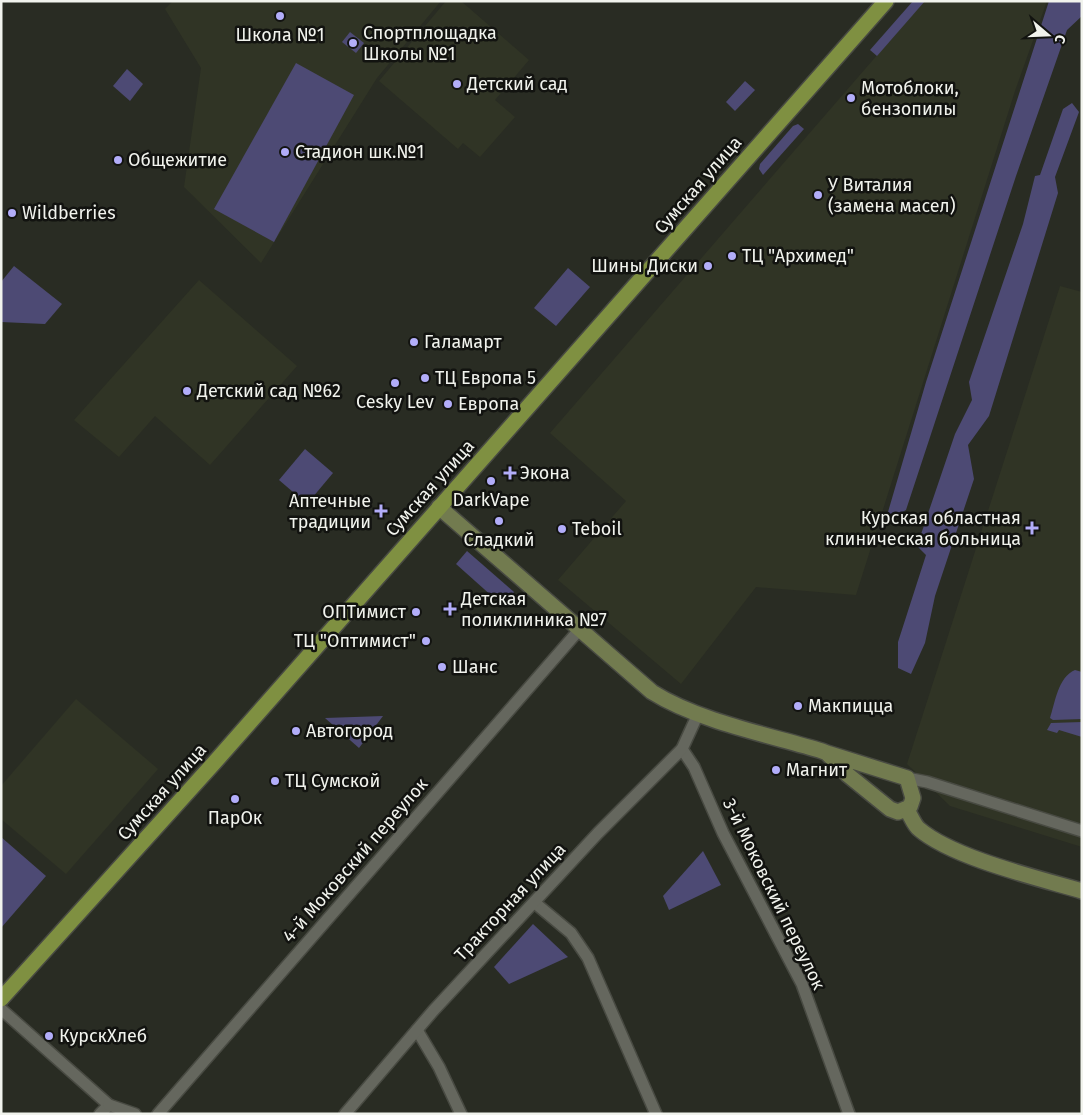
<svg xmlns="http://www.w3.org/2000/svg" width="1083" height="1115" font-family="'Fira Sans',sans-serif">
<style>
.built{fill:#303425}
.green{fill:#4d4a74}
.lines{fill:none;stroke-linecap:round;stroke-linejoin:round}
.street-casing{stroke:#484a42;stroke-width:14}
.secondary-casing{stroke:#484a42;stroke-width:18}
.primary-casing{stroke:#484a42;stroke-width:18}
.street{stroke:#65675e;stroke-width:11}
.secondary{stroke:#727b4f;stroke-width:15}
.primary{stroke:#7f9041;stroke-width:15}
.poi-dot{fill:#b2adf9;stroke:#121310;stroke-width:2}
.labels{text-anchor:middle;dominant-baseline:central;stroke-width:5;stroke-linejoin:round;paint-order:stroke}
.poi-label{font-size:18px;fill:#f1f3ed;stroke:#121310;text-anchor:start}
.street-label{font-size:18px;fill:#f1f3ed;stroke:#121310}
</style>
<rect width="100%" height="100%" fill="#292c23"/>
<!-- built -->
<g class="built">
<polygon points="173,1 441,1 377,78 261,263 184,187 201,68 165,9"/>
<polygon points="446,1 461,1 529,60 495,100 515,117 480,157 463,143 458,149 379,81"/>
<polygon points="924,1 1047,1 1015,91 856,595 756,587 681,684 558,580 626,501 550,433"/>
<polygon points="199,280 297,366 210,465 155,416 119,457 74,420"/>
<polygon points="1060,286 1082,292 1082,847 950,806 907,764"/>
<polygon points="76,699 158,769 66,874 1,819 1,786"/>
</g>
<!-- green -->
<g class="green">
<polygon points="913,1 925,1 877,56 870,50"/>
<polygon points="1049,1 1082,1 1082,16 1067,30 1016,176 906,510 892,518 888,512 926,382"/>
<polygon points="350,32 364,43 356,53 342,42"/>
<polygon points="296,63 354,95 274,242 214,209"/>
<polygon points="127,69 143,84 130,101 113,86"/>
<polygon points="745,81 755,90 735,111 726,102"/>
<polygon points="1072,103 1079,112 1055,177 1058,193 989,416 968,445 974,479 935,596 925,643 911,674 898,668 898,642 926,555 917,546 955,434 972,400 969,382 1023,224 1035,176 1040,175 1063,109"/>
<polygon points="798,124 804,129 763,175 759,169 760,164 793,126"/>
<polygon points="14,266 62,304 45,324 1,322 1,282"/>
<polygon points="568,268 590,287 556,326 534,308"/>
<polygon points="305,449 333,473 307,504 279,480"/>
<polygon points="467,551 514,592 503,606 456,564"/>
<path d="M 1075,670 L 1082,672 L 1082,719 L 1053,720 L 1050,718 C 1055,703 1058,677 1075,670 Z"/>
<polygon points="383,716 359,748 325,718"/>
<polygon points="1082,722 1082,737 1059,730 1057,733 1047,730 1051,723"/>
<polygon points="1,837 46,876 1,928"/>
<polygon points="703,851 721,885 669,910 663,896"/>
<polygon points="533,924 568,957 509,984 494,967"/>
</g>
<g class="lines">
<!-- street casing -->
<g class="street-casing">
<g id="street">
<polyline points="682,749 694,767 723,833 802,984 849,1114"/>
<polyline points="907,778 927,782 1082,831"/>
<polyline points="535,903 571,933 588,958 656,1114"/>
<polyline points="1,1009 109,1105 100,1114"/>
<polyline points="417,1030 439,1067 461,1114"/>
<polyline points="109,1105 135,1114"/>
<polyline points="158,1114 579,630"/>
<polyline points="345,1114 433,1011 598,833 682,749 698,714"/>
</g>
</g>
<!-- secondary casing -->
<g class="secondary-casing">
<g id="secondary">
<path d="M 439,507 L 652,692 C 698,721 769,735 822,751 L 827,753 L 907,778 L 913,798 L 910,807 L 898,812 L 890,809 L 848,775 L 827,753"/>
<path d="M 907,810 C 911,816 914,825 919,829 C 953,858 1038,878 1082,891"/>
</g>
</g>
<!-- primary casing -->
<g class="primary-casing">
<polyline id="primary" points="1,999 214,763 886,1"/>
</g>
<!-- street -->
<use href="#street" class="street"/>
<!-- secondary -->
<use href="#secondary" class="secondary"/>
<!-- primary -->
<use href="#primary" class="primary"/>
</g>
<!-- markers -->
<g class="poi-dot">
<circle cx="280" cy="16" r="5"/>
<circle cx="353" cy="43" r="5"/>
<circle cx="457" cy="84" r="5"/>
<circle cx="851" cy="98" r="5"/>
<circle cx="285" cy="152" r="5"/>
<circle cx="118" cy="160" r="5"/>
<circle cx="818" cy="195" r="5"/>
<circle cx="12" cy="213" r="5"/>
<circle cx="732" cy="256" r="5"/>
<circle cx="708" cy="266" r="5"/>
<circle cx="414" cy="342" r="5"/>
<circle cx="425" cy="378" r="5"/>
<circle cx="395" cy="383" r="5"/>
<circle cx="187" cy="391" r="5"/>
<circle cx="448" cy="404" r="5"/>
<path d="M507.5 465.5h5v5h5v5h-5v5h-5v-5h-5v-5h5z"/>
<circle cx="491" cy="481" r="5"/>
<path d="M378.5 503.5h5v5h5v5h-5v5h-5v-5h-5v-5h5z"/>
<circle cx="499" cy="521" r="5"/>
<path d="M1029.5 520.5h5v5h5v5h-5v5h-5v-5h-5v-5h5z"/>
<circle cx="562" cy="529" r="5"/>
<path d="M447.5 601.5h5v5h5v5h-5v5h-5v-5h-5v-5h5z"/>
<circle cx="416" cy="612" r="5"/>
<circle cx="426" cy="641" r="5"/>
<circle cx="442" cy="667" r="5"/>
<circle cx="798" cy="706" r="5"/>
<circle cx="296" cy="731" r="5"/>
<circle cx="776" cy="770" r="5"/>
<circle cx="275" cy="781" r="5"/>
<circle cx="235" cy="799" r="5"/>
<circle cx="49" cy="1036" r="5"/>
</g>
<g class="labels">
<!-- poi labels -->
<g class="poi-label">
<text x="363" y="33">Спортплощадка<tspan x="363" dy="21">Школы №1</tspan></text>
<text x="280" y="35" text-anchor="middle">Школа №1</text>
<text x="467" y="84">Детский сад</text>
<text x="861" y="88">Мотоблоки,<tspan x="861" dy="21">бензопилы</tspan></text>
<text x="295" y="152">Стадион шк.№1</text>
<text x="128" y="160">Общежитие</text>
<text x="828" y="185">У Виталия<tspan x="828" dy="21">(замена масел)</tspan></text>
<text x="22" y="213">Wildberries</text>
<text x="742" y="256">ТЦ "Архимед"</text>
<text x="698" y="266" text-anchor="end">Шины Диски</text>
<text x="424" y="342">Галамарт</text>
<text x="435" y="378">ТЦ Европа 5</text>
<text x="197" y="391">Детский сад №62</text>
<text x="395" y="402" text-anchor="middle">Cesky Lev</text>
<text x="458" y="404">Европа</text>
<text x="520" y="473">Экона</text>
<text x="491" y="500" text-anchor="middle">DarkVape</text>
<text x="371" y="501" text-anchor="end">Аптечные<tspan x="371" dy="21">традиции</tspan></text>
<text x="1021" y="518" text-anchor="end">Курская областная<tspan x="1021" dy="21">клиническая больница</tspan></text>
<text x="572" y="529">Teboil</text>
<text x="499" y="540" text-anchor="middle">Сладкий</text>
<text x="461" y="599">Детская<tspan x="461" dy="21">поликлиника №7</tspan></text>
<text x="406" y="612" text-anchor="end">ОПТимист</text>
<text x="416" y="641" text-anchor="end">ТЦ "Оптимист"</text>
<text x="452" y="667">Шанс</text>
<text x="808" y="706">Макпицца</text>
<text x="306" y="731">Автогород</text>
<text x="786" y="770">Магнит</text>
<text x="285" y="781">ТЦ Сумской</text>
<text x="235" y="818" text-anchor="middle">ПарОк</text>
<text x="59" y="1036">КурскХлеб</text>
</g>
<!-- street labels -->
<g class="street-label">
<text transform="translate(698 185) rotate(-49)">Сумская улица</text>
<text transform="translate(430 488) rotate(-48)">Сумская улица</text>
<text transform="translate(162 792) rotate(-48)">Сумская улица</text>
<text transform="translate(355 860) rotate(-49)">4-й Моковский переулок</text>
<text transform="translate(774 894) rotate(64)">3-й Моковский переулок</text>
<text transform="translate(510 902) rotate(-47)">Тракторная улица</text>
</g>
</g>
<!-- border -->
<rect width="1083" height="1115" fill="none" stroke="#f1f3ed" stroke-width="5"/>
<!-- north arrow -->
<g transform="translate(1048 35) rotate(109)" stroke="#121310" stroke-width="4" paint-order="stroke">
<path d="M0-4L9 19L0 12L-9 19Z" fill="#f1f3ed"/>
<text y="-8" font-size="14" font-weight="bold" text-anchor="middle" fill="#f1f3ed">С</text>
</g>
</svg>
